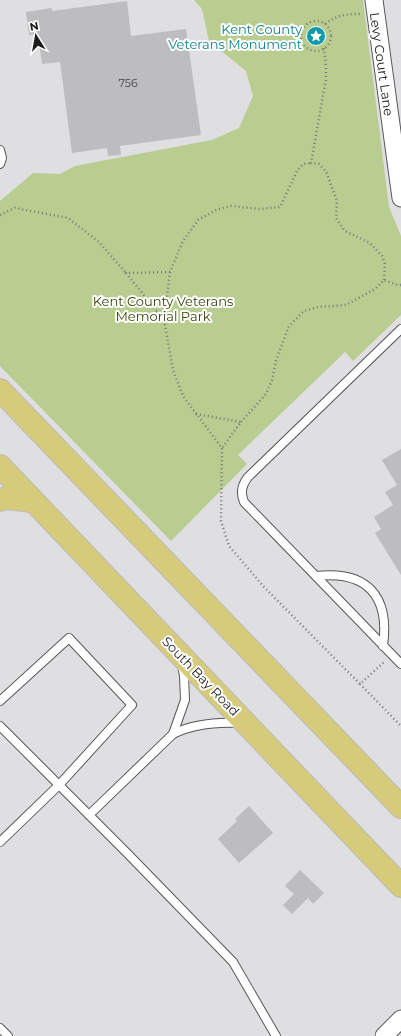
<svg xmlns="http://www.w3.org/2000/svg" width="401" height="1036" font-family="Montserrat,sans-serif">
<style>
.green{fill:#b9cd91}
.building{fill:#bdbcbf}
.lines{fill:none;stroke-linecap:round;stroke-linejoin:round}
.lane-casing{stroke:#575659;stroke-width:10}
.street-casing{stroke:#575659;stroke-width:19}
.highway-casing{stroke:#bbb;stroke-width:24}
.path{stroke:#79797b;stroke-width:2.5;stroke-dasharray:1 3;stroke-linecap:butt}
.lane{stroke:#fff;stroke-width:8}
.street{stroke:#fff;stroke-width:17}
.highway{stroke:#d6cb7b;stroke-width:22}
.labels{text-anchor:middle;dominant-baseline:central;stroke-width:4;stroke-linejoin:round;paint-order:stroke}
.number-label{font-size:11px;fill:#444446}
.culture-label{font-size:13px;fill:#0d838f;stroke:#fff;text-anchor:end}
.street-label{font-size:13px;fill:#1c1c1d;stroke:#fff}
.park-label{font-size:13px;fill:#364507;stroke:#fff}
</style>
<rect width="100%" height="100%" fill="#dfdee1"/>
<!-- green -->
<polygon class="green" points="194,0 363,0 389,207 401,236 401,315 353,361 345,352 238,455 247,464 171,541 0,366 0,201 33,173 60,174 75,166 212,140 239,128 253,96 246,71 209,41 202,9"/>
<!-- building -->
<g class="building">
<polygon points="127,1 131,36 186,29 201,135 120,146 121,155 108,156 107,148 72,153 60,62 42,64 38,34 29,35 26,12 52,8 52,11"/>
<polygon points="401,449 401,575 375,533 381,529 374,517 393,505 385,492 397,485 382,460"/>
<polygon points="249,806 273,833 239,863 218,839 237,821 235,819"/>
<polygon points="300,870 324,893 313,904 308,898 292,914 283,905 294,894 285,886"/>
</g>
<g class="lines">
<!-- lane casing -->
<g class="lane-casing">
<g id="lane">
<polyline points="0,150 2,158 0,164"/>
<path d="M 401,329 L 248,477 C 242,485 240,492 244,502 L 401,664"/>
<path d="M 316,576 C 367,570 390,596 383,646"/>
<polyline points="0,701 69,638 132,705 59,785 0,842"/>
<polyline points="0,726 127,853 233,962 276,1036"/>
<polyline points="173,734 185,700 184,676 182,665"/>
<path d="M 89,815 L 173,734 C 193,724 217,722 239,723"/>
<polyline points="0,1028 8,1036"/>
</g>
</g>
<!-- street casing -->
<g class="street-casing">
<g id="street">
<polyline points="374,0 401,198"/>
<polyline points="384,1036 401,1019"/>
</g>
</g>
<!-- highway casing -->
<g class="highway-casing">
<g id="highway">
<polyline points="0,390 401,807"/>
<polyline points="0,466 401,886"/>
<polyline points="0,500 7,498 33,501"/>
</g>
</g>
<!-- path -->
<g class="path">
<circle cx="316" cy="36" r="15"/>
<path d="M 325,24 C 337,15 345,14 360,14"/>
<polyline points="324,48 326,67 326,79 311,163 319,164 326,171 337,201 336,218 345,231 370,243 382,256 385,264 384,280"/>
<polyline points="0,215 15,208 68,218 99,242 126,273"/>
<polyline points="170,272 126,273 164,320 170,272 183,241 198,220 216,210 231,206 260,209 280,207 297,171 303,164 311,163"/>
<polyline points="164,320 173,370 183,396 222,448 221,521 229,546 264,587 360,684 384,662"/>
<polyline points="196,414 241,422 222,448"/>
<polyline points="241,422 266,394 272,380 276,361 289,326 304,311 318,307 346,305 375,289 384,280 397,285 401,285"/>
<polyline points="360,684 401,726"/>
</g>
<!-- lane -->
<use href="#lane" class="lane"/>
<!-- street -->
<use href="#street" class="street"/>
<!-- highway -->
<use href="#highway" class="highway"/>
</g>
<!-- icons -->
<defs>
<g id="sight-disc" transform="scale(1)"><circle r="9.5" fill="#0f9aa8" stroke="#fff"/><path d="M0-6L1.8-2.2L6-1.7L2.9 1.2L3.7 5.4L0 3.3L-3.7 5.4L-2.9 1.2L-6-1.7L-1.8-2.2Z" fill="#fff"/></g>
</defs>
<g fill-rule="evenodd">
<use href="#sight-disc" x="316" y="36"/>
</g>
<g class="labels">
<!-- number labels -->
<g class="number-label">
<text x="128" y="83">756</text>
</g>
<!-- culture labels -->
<g class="culture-label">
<text x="302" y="29">Kent County<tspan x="302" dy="15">Veterans Monument</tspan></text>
</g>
<!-- street labels -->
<g class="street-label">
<text transform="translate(382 64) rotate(82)">Levy Court Lane</text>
<text transform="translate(201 676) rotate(46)">South Bay Road</text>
</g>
<!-- park labels -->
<g class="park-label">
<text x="163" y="301">Kent County Veterans<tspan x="163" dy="15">Memorial Park</tspan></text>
</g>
</g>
<!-- north arrow -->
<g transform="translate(36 36) rotate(349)" stroke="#ffffff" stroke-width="3" paint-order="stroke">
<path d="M0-3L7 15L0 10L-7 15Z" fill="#1c1c1d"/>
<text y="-6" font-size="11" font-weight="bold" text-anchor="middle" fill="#1c1c1d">N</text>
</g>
</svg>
